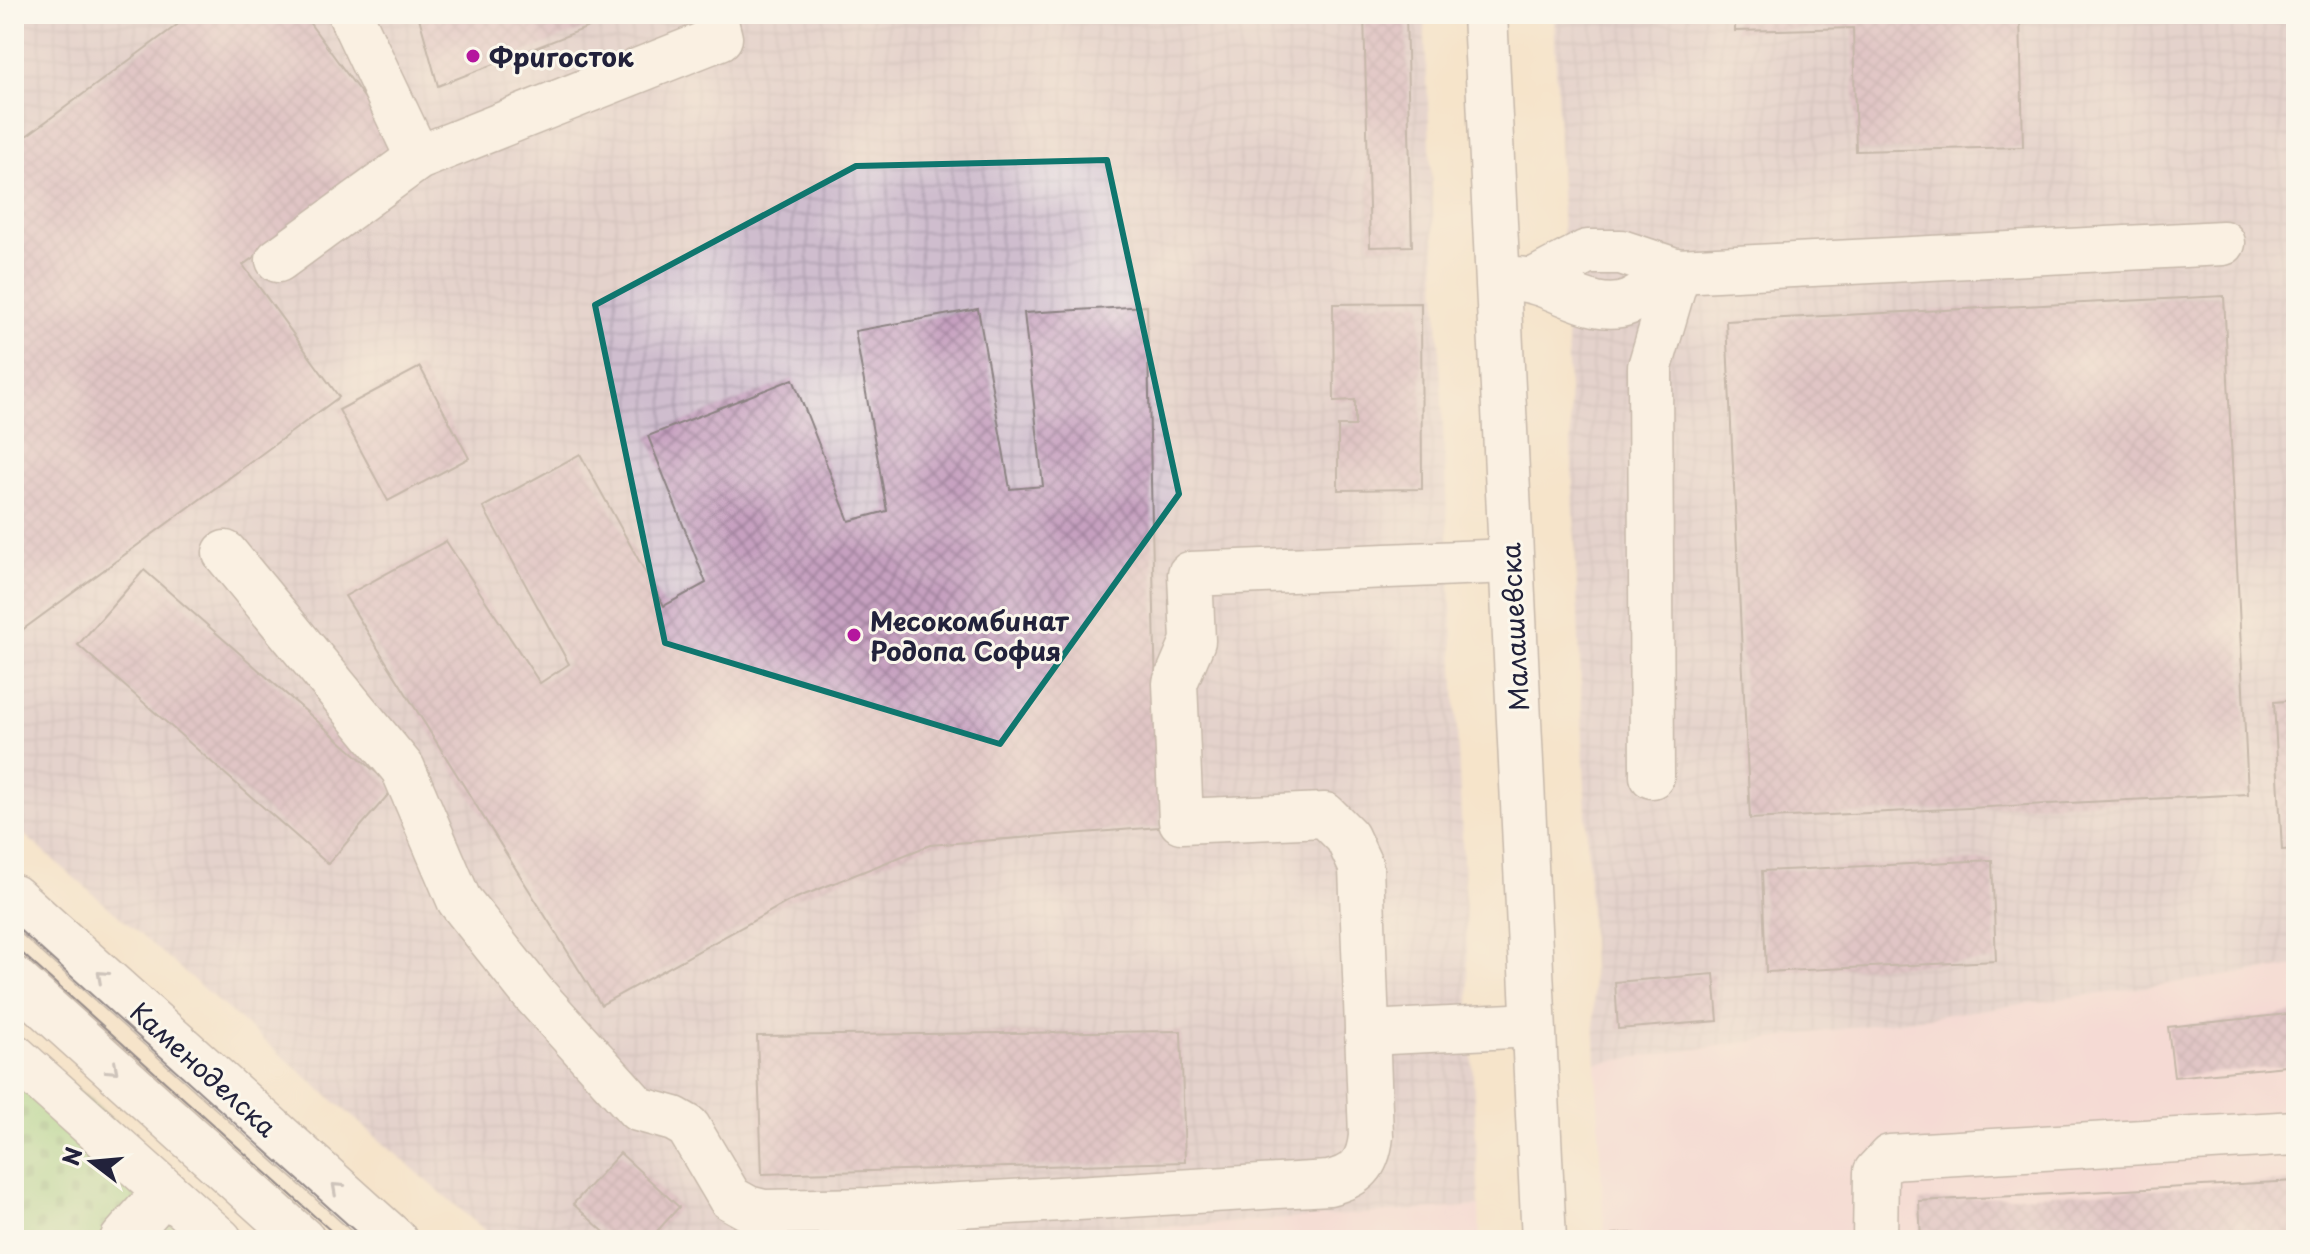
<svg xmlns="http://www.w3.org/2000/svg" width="2310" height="1254" font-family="'Playpen Sans',sans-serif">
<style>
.built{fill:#f3cfdf}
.industrial{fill:url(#industrial-grid)}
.cemetery{fill:url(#cemetery-stones);stroke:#607e64;stroke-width:2}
.building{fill:url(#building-cross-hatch)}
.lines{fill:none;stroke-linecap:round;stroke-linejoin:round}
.minor-casing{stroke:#8c8383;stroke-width:47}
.path{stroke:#8c8383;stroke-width:5;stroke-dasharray:6 6;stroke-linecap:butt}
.minor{stroke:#fff;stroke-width:44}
.tram{stroke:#22223b;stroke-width:2}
.oneway{stroke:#9c9ca7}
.marked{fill:none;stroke:#0f766e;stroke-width:6;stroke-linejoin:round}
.poi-dot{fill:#b5179e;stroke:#fbf7ec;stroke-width:3}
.labels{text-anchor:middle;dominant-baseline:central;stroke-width:6;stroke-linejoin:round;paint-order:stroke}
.poi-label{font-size:26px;font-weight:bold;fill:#22223b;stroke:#fbf7ec;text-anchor:start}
.street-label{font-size:26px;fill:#22223b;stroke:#fbf7ec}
</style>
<defs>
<pattern id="industrial-grid" width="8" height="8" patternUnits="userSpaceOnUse" patternTransform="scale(2)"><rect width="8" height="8" fill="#cfbdce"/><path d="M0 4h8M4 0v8" fill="none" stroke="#b1a2b2"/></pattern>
<pattern id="cemetery-stones" width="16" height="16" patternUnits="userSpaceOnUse" patternTransform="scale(2)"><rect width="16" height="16" fill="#9dd98d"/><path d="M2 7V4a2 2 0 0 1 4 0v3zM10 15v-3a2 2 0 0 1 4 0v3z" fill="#87ba7b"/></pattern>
<pattern id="building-cross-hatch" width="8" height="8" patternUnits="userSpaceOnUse" patternTransform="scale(2)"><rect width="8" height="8" fill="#c6a0c0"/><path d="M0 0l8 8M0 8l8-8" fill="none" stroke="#a0829d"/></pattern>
</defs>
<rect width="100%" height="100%" fill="#fbf7ec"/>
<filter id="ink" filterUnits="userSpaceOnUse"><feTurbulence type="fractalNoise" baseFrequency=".0125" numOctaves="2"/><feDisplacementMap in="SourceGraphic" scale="16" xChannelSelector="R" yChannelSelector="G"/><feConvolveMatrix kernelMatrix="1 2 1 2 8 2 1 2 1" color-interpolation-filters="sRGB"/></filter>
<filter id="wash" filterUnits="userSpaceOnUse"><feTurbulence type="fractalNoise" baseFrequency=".006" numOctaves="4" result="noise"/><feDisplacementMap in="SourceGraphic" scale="32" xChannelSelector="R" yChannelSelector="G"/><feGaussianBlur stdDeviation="1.8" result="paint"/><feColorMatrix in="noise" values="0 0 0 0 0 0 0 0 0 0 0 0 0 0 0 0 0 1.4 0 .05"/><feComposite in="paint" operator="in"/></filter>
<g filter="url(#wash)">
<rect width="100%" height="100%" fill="#f5e4cb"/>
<!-- built -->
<g class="built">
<polygon points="2296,966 2296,1240 1604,1240 1596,1063"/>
<polygon points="1479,1206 1480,1240 973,1240"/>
</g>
<!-- industrial -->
<g class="industrial">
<polygon points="14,14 1424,14 1479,1206 973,1240 496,1240 14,826"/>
<polygon points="1554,14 2296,14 2296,966 1596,1063"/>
</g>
<!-- cemetery -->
<polygon class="cemetery" points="14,1033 246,1240 14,1240"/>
<g id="blocks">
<!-- building -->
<g class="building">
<polygon points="192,14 303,14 401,148 243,265 339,397 14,636 14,145"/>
<polygon points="418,14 591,14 594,25 438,86"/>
<polygon points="1364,14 1406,14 1412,246 1370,247"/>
<polygon points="1735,14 2020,14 2023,147 1856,151 1853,28 1735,31"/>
<polygon points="2224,296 2248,794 1750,819 1726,321"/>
<polygon points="1421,303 1422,489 1338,490 1338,426 1355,426 1355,400 1334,401 1333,304"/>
<polygon points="1147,306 1159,827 930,845 789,901 601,1005 345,596 446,541 540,683 569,664 483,507 580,454 664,606 706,583 648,436 793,379 849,521 887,511 855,331 978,309 1010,489 1043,486 1024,313"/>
<polygon points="420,367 469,458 388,501 339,410"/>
<polygon points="144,570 394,788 328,864 78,645"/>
<polygon points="2296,700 2296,849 2282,850 2274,702"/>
<polygon points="1992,860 1996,961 1766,972 1762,871"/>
<polygon points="1714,974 1718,1021 1618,1029 1615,982"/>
<polygon points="2296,1013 2296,1065 2174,1077 2168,1027"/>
<polygon points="1181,1031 1185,1162 762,1174 757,1036"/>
<polygon points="620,1153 679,1207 649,1240 613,1240 573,1204"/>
<polygon points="2296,1181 2296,1240 1921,1240 1919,1201"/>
<polygon points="1631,1233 1631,1240 1613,1240 1613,1234"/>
</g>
</g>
</g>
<g filter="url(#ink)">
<use href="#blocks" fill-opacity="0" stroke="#8c8383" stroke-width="2"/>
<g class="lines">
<!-- minor casing -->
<g class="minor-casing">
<g id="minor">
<polyline points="350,14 418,158"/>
<polyline points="1485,14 1544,1240"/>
<polyline points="278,260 418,158 720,38 714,14"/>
<path d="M 1515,279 C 1553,279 1592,318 1630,302 C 1646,295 1662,281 1678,271"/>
<polyline points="1536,279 1587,252 1621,252 1678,271 2223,243"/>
<path d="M 225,553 L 403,769 L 459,900 L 533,993 L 638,1109 L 674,1119 L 688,1127 L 730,1198 L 748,1208 L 764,1212 L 875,1210 L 1329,1183 C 1357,1176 1368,1165 1371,1136 L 1361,867 L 1347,837 L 1325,815 L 1181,821 L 1175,683 L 1193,641 L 1190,574 L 1511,561"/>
<polyline points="1652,776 1650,367 1678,271"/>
<polyline points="14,897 395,1240"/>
<polyline points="14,979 303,1240"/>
<polyline points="1367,1033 1533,1025"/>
<polyline points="14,1056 220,1240"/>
<polyline points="122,1240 165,1191"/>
<polyline points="1875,1240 1876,1172 1890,1157 2296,1133"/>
</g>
</g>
<!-- path -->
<polyline class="path" points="14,1239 15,1240"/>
<!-- minor -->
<use href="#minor" class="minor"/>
<!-- tram -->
<g class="tram">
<polyline points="14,925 365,1240"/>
<polyline points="14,946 341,1240"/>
</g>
</g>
<!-- one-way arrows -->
<defs><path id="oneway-chevron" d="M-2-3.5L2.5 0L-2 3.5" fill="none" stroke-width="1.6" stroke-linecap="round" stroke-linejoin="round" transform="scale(2)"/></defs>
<g class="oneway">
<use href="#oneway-chevron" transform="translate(102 976) rotate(-138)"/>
<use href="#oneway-chevron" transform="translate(113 1069) rotate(42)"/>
<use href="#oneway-chevron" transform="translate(337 1188) rotate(-138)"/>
</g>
</g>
<!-- marked area -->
<path d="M0 0H2310V1254H0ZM 1107,160 L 1179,494 L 1000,744 L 665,643 L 595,305 L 856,166 Z" fill="#f5e4cb" fill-opacity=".55" fill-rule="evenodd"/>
<path class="marked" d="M 1107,160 L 1179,494 L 1000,744 L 665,643 L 595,305 L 856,166 Z"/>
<!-- markers -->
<g class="poi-dot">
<circle cx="473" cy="56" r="8"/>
<circle cx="854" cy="635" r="8"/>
</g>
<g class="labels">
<!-- poi labels -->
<g class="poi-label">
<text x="489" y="56">Фригосток</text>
<text x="870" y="620">Месокомбинат<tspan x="870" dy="30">Родопа София</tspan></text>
</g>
<!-- street labels -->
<g class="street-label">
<text transform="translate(1514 627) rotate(-93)">Малашевска</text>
<text transform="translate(204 1069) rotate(42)">Каменоделска</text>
</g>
</g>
<!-- margin -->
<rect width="2310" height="1254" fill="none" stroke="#fbf7ec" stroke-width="48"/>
<!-- north arrow -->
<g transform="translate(92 1162) rotate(286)" stroke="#fbf7ec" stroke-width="6" paint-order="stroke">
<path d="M0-6L14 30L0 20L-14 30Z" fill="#22223b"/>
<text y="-12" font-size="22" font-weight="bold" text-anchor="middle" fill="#22223b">N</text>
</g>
</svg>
